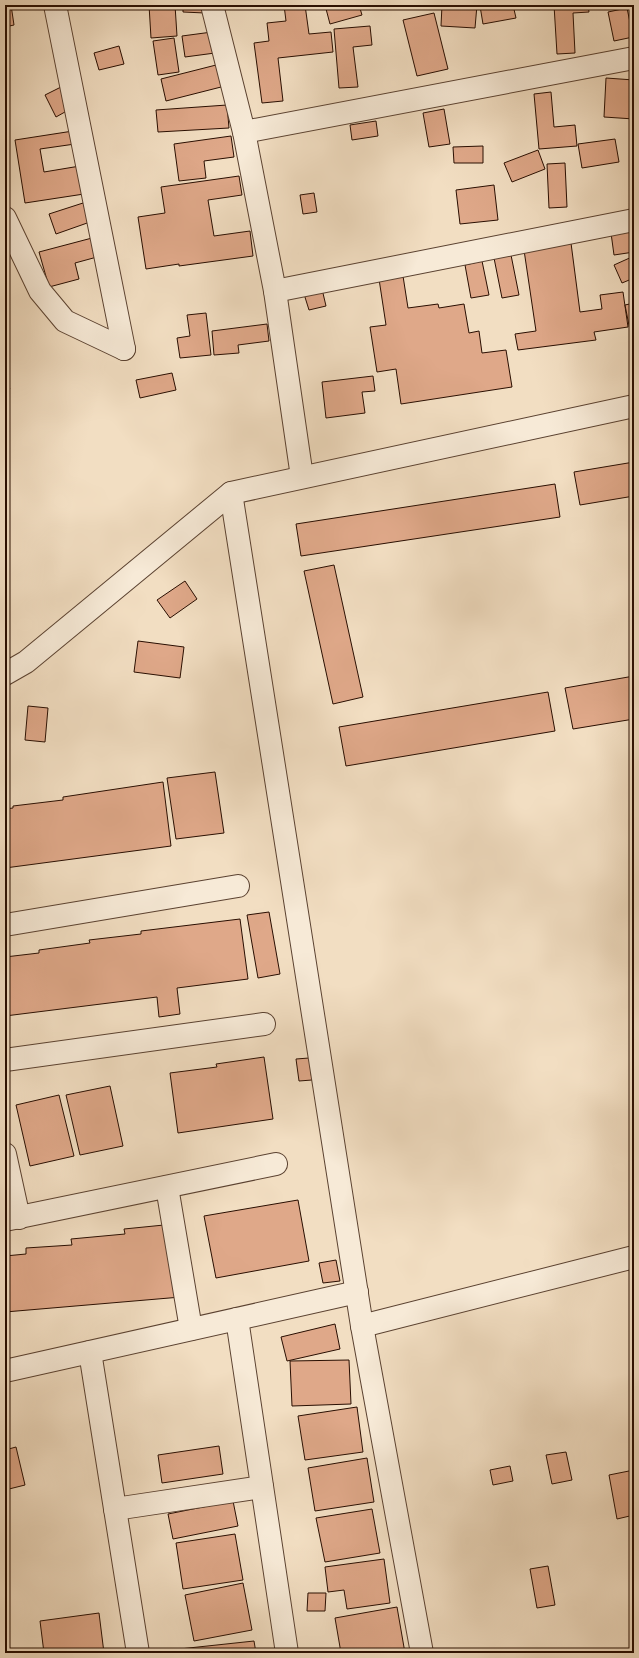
<svg xmlns="http://www.w3.org/2000/svg" width="639" height="1658" font-family="'EB Garamond',serif">
<style>
.building{fill:#dfa889;stroke:#290e01}
.lines{fill:none;stroke-linecap:round;stroke-linejoin:round}
.street-casing{stroke:#5b4231;stroke-width:24}
.street{stroke:#f7ead7;stroke-width:22}
</style>
<rect width="100%" height="100%" fill="#f2dec2"/>
<filter id="stains"><feTurbulence type="fractalNoise" baseFrequency=".005" numOctaves="4"/><feColorMatrix values="0 0 0 0 .2 0 0 0 0 .09 0 0 0 0 .02 0 0 0 .5 -.17"/></filter>
<radialGradient id="worn" r=".72"><stop offset=".6" stop-color="#630" stop-opacity="0"/><stop offset="1" stop-color="#630" stop-opacity=".3"/></radialGradient>
<!-- building -->
<g class="building">
<polygon points="5,5 11,5 14,25 5,27"/>
<polygon points="149,5 175,5 177,36 151,38"/>
<polygon points="183,5 205,5 205,13 183,12"/>
<polygon points="284,5 305,5 309,34 331,32 333,52 278,58 283,101 262,103 254,43 269,41 267,23 286,21"/>
<polygon points="325,5 359,5 362,15 330,24"/>
<polygon points="442,5 477,5 475,28 441,26"/>
<polygon points="486,5 513,5 516,18 483,24 480,6"/>
<polygon points="554,5 588,5 589,12 573,13 575,53 557,54"/>
<polygon points="627,8 633,37 614,41 608,12"/>
<polygon points="434,13 448,69 417,76 403,20"/>
<polygon points="370,26 372,45 353,47 358,87 339,88 334,29"/>
<polygon points="212,32 215,53 185,57 182,36"/>
<polygon points="174,38 179,72 158,75 153,41"/>
<polygon points="119,46 124,64 99,70 94,53"/>
<polygon points="220,64 225,86 166,101 161,79"/>
<polygon points="606,78 634,80 634,119 604,117"/>
<polygon points="61,87 72,108 56,117 45,95"/>
<polygon points="551,92 554,127 575,125 577,146 539,149 534,94"/>
<polygon points="227,105 229,128 158,132 156,110"/>
<polygon points="444,109 450,144 429,147 423,113"/>
<polygon points="376,121 378,136 352,140 350,125"/>
<polygon points="73,131 75,144 40,149 44,172 80,166 84,194 25,203 15,140"/>
<polygon points="231,136 234,157 204,161 206,178 179,181 174,144"/>
<polygon points="631,136 634,136 634,150"/>
<polygon points="615,139 619,162 582,168 578,144"/>
<polygon points="483,146 483,163 454,163 453,147"/>
<polygon points="538,150 545,169 512,182 504,163"/>
<polygon points="565,163 567,207 549,208 547,164"/>
<polygon points="239,176 242,195 208,200 214,236 250,231 253,256 179,266 179,264 146,269 138,217 165,213 161,187"/>
<polygon points="494,185 498,220 460,224 456,190"/>
<polygon points="314,193 317,212 303,214 300,195"/>
<polygon points="83,203 90,222 56,234 49,214"/>
<polygon points="634,229 634,252 614,255 611,233"/>
<polygon points="92,238 97,257 75,263 79,279 49,287 39,252"/>
<polygon points="571,243 580,312 602,309 600,295 623,292 628,327 594,332 596,340 518,350 515,334 536,331 524,250"/>
<polygon points="511,255 519,295 502,298 494,258"/>
<polygon points="634,256 634,278 622,283 614,265"/>
<polygon points="482,261 489,295 471,298 465,265"/>
<polygon points="403,276 408,308 438,304 439,308 464,304 469,333 479,331 482,353 506,350 512,387 401,404 396,369 377,372 370,327 386,325 379,279"/>
<polygon points="322,289 326,306 309,310 304,294"/>
<polygon points="634,303 634,345 633,346 625,305"/>
<polygon points="206,313 211,355 180,358 177,338 190,336 187,315"/>
<polygon points="267,324 269,341 238,345 239,353 214,355 212,331"/>
<polygon points="172,373 176,390 140,398 136,380"/>
<polygon points="373,376 375,391 362,392 365,413 326,418 322,382"/>
<polygon points="5,382 10,389 5,393"/>
<polygon points="634,462 634,496 580,505 574,472"/>
<polygon points="555,484 560,517 301,556 296,524"/>
<polygon points="334,565 363,697 333,704 304,571"/>
<polygon points="185,581 197,599 170,618 157,600"/>
<polygon points="138,641 184,647 180,678 134,672"/>
<polygon points="634,676 634,719 573,729 565,688"/>
<polygon points="548,692 555,731 346,766 339,727"/>
<polygon points="28,706 48,708 45,742 25,740"/>
<polygon points="215,772 224,833 176,839 167,778"/>
<polygon points="163,782 171,846 5,868 5,809 13,808 13,806 63,800 63,797"/>
<polygon points="269,912 280,974 258,978 247,915"/>
<polygon points="240,919 248,979 177,988 180,1014 159,1017 157,997 5,1016 5,957 39,953 39,950 90,943 89,940 141,934 141,931"/>
<polygon points="264,1057 273,1119 178,1133 170,1073 217,1067 216,1064"/>
<polygon points="309,1058 312,1080 299,1081 296,1059"/>
<polygon points="110,1086 123,1146 80,1155 66,1095"/>
<polygon points="59,1095 74,1156 30,1166 16,1105"/>
<polygon points="298,1200 309,1261 216,1278 204,1216"/>
<polygon points="174,1224 181,1297 5,1312 5,1256 26,1254 26,1248 72,1245 71,1239 125,1234 124,1229"/>
<polygon points="336,1260 340,1281 323,1283 319,1263"/>
<polygon points="335,1324 340,1349 287,1361 281,1337"/>
<polygon points="349,1360 351,1404 292,1406 290,1361"/>
<polygon points="357,1407 363,1452 305,1460 298,1416"/>
<polygon points="219,1446 223,1474 162,1483 158,1455"/>
<polygon points="16,1447 25,1485 5,1490 5,1450"/>
<polygon points="566,1452 572,1480 552,1484 546,1455"/>
<polygon points="367,1458 374,1502 315,1511 308,1468"/>
<polygon points="510,1466 513,1481 493,1485 490,1470"/>
<polygon points="634,1470 634,1515 617,1519 609,1475"/>
<polygon points="233,1501 238,1526 173,1539 168,1514"/>
<polygon points="372,1509 380,1553 325,1562 316,1518"/>
<polygon points="235,1534 243,1580 183,1589 176,1543"/>
<polygon points="384,1559 390,1603 347,1609 344,1590 328,1592 325,1567"/>
<polygon points="548,1566 555,1605 537,1608 530,1569"/>
<polygon points="243,1583 252,1630 194,1641 185,1595"/>
<polygon points="308,1593 326,1593 325,1611 307,1611"/>
<polygon points="397,1607 405,1653 341,1653 335,1618"/>
<polygon points="99,1613 104,1653 44,1653 40,1621"/>
<polygon points="254,1641 256,1653 170,1653 170,1650"/>
</g>
<g class="lines">
<!-- street casing -->
<g class="street-casing">
<g id="street">
<polyline points="55,5 124,349"/>
<polyline points="212,5 244,132 275,291 302,477"/>
<polyline points="244,132 634,58"/>
<polyline points="5,218 40,291 65,321 124,349"/>
<polyline points="275,291 634,220"/>
<polyline points="231,493 362,1326 422,1653"/>
<polyline points="5,674 26,662 231,493 634,406"/>
<polyline points="5,925 238,886"/>
<polyline points="5,1060 264,1024"/>
<polyline points="5,1154 19,1218"/>
<polyline points="167,1187 191,1329"/>
<polyline points="5,1220 276,1164"/>
<polyline points="237,1319 287,1653"/>
<polyline points="362,1326 634,1257"/>
<polyline points="90,1352 138,1653"/>
<polyline points="5,1371 357,1292"/>
<polyline points="115,1509 262,1487"/>
</g>
</g>
<!-- street -->
<use href="#street" class="street"/>
</g>
<!-- margin -->
<rect width="639" height="1658" fill="none" stroke="#f2dec2" stroke-width="20"/>
<rect x="6" y="6" width="627" height="1646" fill="none" stroke="#290e01" stroke-width="2"/>
<rect x="10" y="10" width="619" height="1638" fill="none" stroke="#290e01"/>
<rect width="100%" height="100%" filter="url(#stains)"/>
<rect width="100%" height="100%" fill="url(#worn)"/>
</svg>
